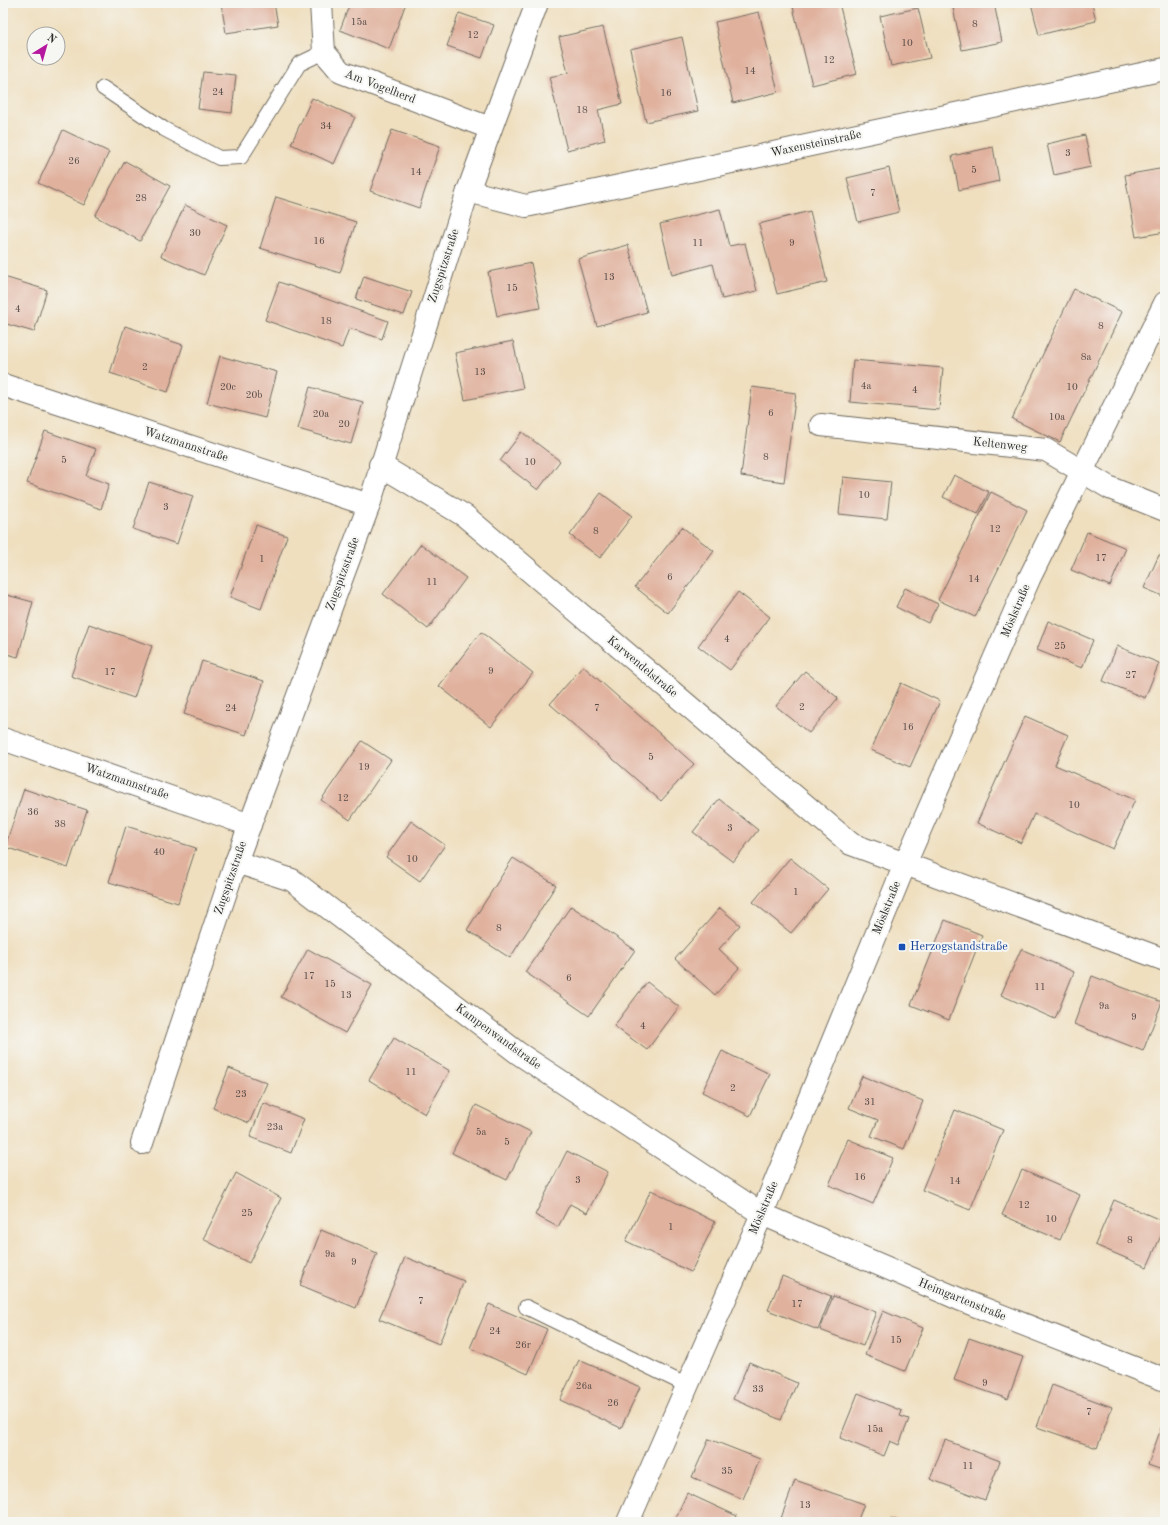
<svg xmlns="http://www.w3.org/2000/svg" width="1168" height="1525" font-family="'Old Standard TT',serif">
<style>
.building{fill:#e0b19d}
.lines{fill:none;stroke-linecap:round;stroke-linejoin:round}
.lane-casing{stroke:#706a5f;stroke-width:16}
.street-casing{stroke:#706a5f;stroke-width:24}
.lane{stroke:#fff;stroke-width:14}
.street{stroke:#fff;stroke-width:22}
.transit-dot{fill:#1a4fb4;stroke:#f6f6f2;stroke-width:1.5}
.labels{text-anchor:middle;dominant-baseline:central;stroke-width:4;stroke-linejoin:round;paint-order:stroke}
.number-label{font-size:10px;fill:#584c48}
.street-label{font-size:12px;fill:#2b2b2b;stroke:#f6f6f2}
.transit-label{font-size:12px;fill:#164399;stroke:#f6f6f2;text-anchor:start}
</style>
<rect width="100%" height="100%" fill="#f6f6f2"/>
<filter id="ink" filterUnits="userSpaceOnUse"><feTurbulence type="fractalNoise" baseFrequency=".025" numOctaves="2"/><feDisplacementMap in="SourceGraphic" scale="8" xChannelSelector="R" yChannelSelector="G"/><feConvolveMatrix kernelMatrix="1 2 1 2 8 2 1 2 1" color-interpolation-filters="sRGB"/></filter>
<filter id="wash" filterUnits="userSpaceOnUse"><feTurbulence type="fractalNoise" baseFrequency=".012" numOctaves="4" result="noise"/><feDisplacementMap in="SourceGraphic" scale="16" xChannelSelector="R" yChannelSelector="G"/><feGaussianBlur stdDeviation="0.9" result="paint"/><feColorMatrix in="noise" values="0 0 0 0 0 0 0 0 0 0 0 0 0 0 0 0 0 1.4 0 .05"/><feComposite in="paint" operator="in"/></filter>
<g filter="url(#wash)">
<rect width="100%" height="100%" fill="#efdfbf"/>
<g id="blocks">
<!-- building -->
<g class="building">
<polygon points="221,3 274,3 278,25 226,33"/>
<polygon points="350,3 406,3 389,49 340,30"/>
<polygon points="809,3 839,3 857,74 812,85 793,7"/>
<polygon points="952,3 994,3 1002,42 962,50"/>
<polygon points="1031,3 1092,3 1096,21 1039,35"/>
<polygon points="918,8 930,58 891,66 880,16"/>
<polygon points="759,12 778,92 733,103 715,22"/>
<polygon points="459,13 494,25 482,58 447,46"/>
<polygon points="603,27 622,104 598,110 605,140 567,150 549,77 568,73 559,37"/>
<polygon points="682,37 698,111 646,122 630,49"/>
<polygon points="203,72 236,75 232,113 198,109"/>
<polygon points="312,98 355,117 334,164 291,144"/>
<polygon points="63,130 109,152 84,205 38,183"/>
<polygon points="392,130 440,146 419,208 370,191"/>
<polygon points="1085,135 1091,167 1054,175 1047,144"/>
<polygon points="993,147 999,181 959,190 952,156"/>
<polygon points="125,161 170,186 140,241 95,216"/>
<polygon points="889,168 899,212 858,222 847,178"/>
<polygon points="1165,168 1165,232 1136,237 1125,175"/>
<polygon points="276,197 356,222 340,273 260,248"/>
<polygon points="185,205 227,225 204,275 161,256"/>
<polygon points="720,209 729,246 745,243 757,291 722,299 713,264 672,275 660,224"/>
<polygon points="810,211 827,282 777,294 759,224"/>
<polygon points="628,245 647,312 597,326 578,259"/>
<polygon points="531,263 540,308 497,316 488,272"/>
<polygon points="364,276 412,292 404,315 356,299"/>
<polygon points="4,277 47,290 34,332 3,323"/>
<polygon points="279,282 388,321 382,339 349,328 342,348 265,320"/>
<polygon points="1074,289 1122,312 1060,442 1012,419"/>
<polygon points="125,326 183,345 168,392 110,373"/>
<polygon points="513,341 523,388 465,400 455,353"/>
<polygon points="220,356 277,372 265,418 207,403"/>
<polygon points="853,360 943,368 939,410 850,402"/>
<polygon points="310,387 363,402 351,444 298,429"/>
<polygon points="752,387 796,393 784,482 741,476"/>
<polygon points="45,431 96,449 86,476 109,484 101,509 27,483"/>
<polygon points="522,432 560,461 538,490 500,461"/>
<polygon points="954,475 989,492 978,514 943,497"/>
<polygon points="843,477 891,482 887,519 839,514"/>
<polygon points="149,482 193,496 177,544 133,529"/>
<polygon points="991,492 1027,510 975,617 938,600"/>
<polygon points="601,493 632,516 600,558 570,535"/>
<polygon points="256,525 287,536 261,609 230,597"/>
<polygon points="682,527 714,551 668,613 635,587"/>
<polygon points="1087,532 1126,548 1110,586 1071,570"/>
<polygon points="421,544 466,578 428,629 383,594"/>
<polygon points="1159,555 1165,558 1165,597 1144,588"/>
<polygon points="905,588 938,604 928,623 896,607"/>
<polygon points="738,592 770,617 730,670 698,646"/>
<polygon points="3,594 33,602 18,657 3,653"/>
<polygon points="1048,621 1093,640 1082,668 1037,650"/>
<polygon points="89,624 152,646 134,698 71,676"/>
<polygon points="481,632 533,673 491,727 439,686"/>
<polygon points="1117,646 1159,663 1145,698 1103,681"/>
<polygon points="202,661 264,681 246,735 184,714"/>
<polygon points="583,666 694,764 661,801 550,704"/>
<polygon points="805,671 838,698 809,733 776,706"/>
<polygon points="901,683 940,701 910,767 871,750"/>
<polygon points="1025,716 1068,735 1055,765 1135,800 1113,849 1034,814 1021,843 977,823"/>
<polygon points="362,741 391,760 350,820 321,800"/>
<polygon points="24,789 87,810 68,868 5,847"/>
<polygon points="719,799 758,830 733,862 693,832"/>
<polygon points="411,821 445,845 420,881 386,857"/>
<polygon points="126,826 196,848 178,903 109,882"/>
<polygon points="513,858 556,885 510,958 467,930"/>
<polygon points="790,858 828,889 791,933 753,902"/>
<polygon points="571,906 635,950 589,1016 525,972"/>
<polygon points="720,908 740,925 719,949 739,968 715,995 675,959"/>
<polygon points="945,920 982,935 949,1020 911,1005"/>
<polygon points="308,949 372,985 345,1033 281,997"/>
<polygon points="1021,949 1074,972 1055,1019 1001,995"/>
<polygon points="1092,976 1162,1002 1143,1051 1074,1024"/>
<polygon points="647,982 679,1007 647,1050 614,1026"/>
<polygon points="394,1038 450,1071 425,1114 369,1080"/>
<polygon points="722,1051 770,1074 750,1116 702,1092"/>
<polygon points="229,1068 267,1083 249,1123 213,1108"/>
<polygon points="862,1076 923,1101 904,1149 871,1136 878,1120 849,1108"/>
<polygon points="263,1103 304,1119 291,1153 250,1137"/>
<polygon points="476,1105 531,1132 507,1180 452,1153"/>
<polygon points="955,1110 1003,1130 970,1210 922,1190"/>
<polygon points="848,1139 893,1158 873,1204 829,1185"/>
<polygon points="567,1151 608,1172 587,1213 570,1204 558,1227 535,1215"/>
<polygon points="1022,1170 1080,1195 1060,1240 1002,1215"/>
<polygon points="236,1173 281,1198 249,1263 203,1239"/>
<polygon points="651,1190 715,1222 691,1272 626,1241"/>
<polygon points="1114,1200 1165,1222 1165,1227 1147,1267 1095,1245"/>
<polygon points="321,1230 377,1253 356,1308 300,1285"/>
<polygon points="405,1257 464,1281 439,1344 379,1319"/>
<polygon points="782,1276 831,1296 818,1330 768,1310"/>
<polygon points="833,1296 876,1312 863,1346 820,1330"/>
<polygon points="489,1304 547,1329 528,1374 470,1348"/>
<polygon points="883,1311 923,1328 905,1371 865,1355"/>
<polygon points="969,1338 1023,1357 1008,1399 954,1380"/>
<polygon points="579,1360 640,1387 621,1428 560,1400"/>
<polygon points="749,1362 797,1383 781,1420 733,1399"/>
<polygon points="1052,1385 1112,1407 1097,1448 1037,1427"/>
<polygon points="858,1393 902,1411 900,1416 909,1419 899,1445 890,1441 884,1456 840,1438"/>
<polygon points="1165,1417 1165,1471 1148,1465"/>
<polygon points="709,1439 760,1459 743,1499 692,1477"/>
<polygon points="945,1440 1000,1461 985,1500 930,1479"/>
<polygon points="795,1480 864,1504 857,1522 780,1521"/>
<polygon points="687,1493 737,1516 734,1522 674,1522"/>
<polygon points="891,1518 901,1522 889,1522"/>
</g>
</g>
</g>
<g filter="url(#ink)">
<use href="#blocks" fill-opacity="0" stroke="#706a5f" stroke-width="1"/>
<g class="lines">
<!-- lane casing -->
<g class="lane-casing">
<g id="lane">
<polyline points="103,88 164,129 219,158 241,157 299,64 324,52"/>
<polyline points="526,1307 688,1386"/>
</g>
</g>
<!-- street casing -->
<g class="street-casing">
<g id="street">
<polyline points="321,3 324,52 341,72 490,128"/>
<polyline points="468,191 526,206 1165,69"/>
<polyline points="3,385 369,505"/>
<polyline points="821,425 1046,450 1110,488 1165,510"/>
<polyline points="380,465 465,516 851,844 1165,960"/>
<polyline points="3,739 250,825"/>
<polyline points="236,862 292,880 518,1053 762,1214 959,1299 1165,1380"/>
<polyline points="142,1143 236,862 369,505 468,191 537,3"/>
<polyline points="628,1522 762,1214 905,864 1029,579 1165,303"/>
</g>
</g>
<!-- lane -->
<use href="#lane" class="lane"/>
<!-- street -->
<use href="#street" class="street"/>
</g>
</g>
<!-- markers -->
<rect class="transit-dot" x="898" y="943" width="8" height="8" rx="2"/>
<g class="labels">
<!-- number labels -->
<g class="number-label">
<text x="359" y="22">15a</text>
<text x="975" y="24">8</text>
<text x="473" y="35">12</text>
<text x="907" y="43">10</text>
<text x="829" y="60">12</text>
<text x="750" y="71">14</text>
<text x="218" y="92">24</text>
<text x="666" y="93">16</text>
<text x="582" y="110">18</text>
<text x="326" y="126">34</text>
<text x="1068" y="153">3</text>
<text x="74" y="161">26</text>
<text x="974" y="170">5</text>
<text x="416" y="172">14</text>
<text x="873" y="193">7</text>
<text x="141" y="198">28</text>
<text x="195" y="233">30</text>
<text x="319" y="241">16</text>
<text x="698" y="243">11</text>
<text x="792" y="243">9</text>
<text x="609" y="277">13</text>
<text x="512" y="288">15</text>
<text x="18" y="309">4</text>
<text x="326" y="321">18</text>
<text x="1101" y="326">8</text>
<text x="1086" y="357">8a</text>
<text x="145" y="367">2</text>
<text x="480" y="372">13</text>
<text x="866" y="386">4a</text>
<text x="228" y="387">20c</text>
<text x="1072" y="387">10</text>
<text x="915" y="390">4</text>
<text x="254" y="395">20b</text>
<text x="771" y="413">6</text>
<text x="321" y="414">20a</text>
<text x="1057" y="417">10a</text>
<text x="344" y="424">20</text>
<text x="766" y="457">8</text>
<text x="64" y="460">5</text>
<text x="530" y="462">10</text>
<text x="864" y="495">10</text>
<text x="166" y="507">3</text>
<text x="995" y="529">12</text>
<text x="596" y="531">8</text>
<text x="1101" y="558">17</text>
<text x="262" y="559">1</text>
<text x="670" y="577">6</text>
<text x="974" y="579">14</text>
<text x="432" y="582">11</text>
<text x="727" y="639">4</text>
<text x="1060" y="646">25</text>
<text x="491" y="671">9</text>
<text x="110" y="672">17</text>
<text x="1131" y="675">27</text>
<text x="802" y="707">2</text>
<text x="231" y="708">24</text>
<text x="597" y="708">7</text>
<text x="908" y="727">16</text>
<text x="651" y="757">5</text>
<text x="364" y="767">19</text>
<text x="343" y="798">12</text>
<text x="1074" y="805">10</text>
<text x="33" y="812">36</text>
<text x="60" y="824">38</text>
<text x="730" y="828">3</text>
<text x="159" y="852">40</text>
<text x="412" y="859">10</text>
<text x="796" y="892">1</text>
<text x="499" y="928">8</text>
<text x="309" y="976">17</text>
<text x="569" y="978">6</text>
<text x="330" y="984">15</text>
<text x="1040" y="987">11</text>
<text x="346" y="995">13</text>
<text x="1104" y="1006">9a</text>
<text x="1134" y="1017">9</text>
<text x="643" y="1026">4</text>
<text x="411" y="1072">11</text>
<text x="733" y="1088">2</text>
<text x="241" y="1094">23</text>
<text x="870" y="1102">31</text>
<text x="275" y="1127">23a</text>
<text x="481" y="1132">5a</text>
<text x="507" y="1142">5</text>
<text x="860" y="1177">16</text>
<text x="578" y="1180">3</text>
<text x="955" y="1181">14</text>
<text x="1024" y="1205">12</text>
<text x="247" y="1213">25</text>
<text x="1051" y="1219">10</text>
<text x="671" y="1227">1</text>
<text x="1130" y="1240">8</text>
<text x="330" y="1254">9a</text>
<text x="354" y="1262">9</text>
<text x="421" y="1301">7</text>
<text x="797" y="1304">17</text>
<text x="495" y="1331">24</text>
<text x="896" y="1340">15</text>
<text x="523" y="1345">26r</text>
<text x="985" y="1383">9</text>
<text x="584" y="1386">26a</text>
<text x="758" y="1389">33</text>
<text x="613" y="1403">26</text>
<text x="1089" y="1412">7</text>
<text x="875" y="1429">15a</text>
<text x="968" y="1466">11</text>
<text x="727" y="1471">35</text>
<text x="805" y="1505">13</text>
</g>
<!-- street labels -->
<g class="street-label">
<text transform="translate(380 87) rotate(21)">Am Vogelherd</text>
<text transform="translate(816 144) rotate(-12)">Waxensteinstraße</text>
<text transform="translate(444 266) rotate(-72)">Zugspitzstraße</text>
<text transform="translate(186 445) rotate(18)">Watzmannstraße</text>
<text transform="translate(1000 445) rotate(6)">Keltenweg</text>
<text transform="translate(343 574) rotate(-70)">Zugspitzstraße</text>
<text transform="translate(1016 611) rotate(-67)">Möslstraße</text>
<text transform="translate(642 667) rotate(40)">Karwendelstraße</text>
<text transform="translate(127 782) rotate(19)">Watzmannstraße</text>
<text transform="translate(231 878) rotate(-71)">Zugspitzstraße</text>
<text transform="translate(887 908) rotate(-68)">Möslstraße</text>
<text transform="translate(498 1037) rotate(36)">Kampenwandstraße</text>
<text transform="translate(764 1208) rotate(-67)">Möslstraße</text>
<text transform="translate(962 1300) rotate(22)">Heimgartenstraße</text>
</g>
<!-- transit labels -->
<g class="transit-label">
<text x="910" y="947">Herzogstandstraße</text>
</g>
</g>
<!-- margin -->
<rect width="1168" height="1525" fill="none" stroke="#f6f6f2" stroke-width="16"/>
<!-- north arrow -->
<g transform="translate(46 46) rotate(37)"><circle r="19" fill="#f6f6f2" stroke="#a5a5a2"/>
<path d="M0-3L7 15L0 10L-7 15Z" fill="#b5179e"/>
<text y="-6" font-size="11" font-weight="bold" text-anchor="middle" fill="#2b2b2b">N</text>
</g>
</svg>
